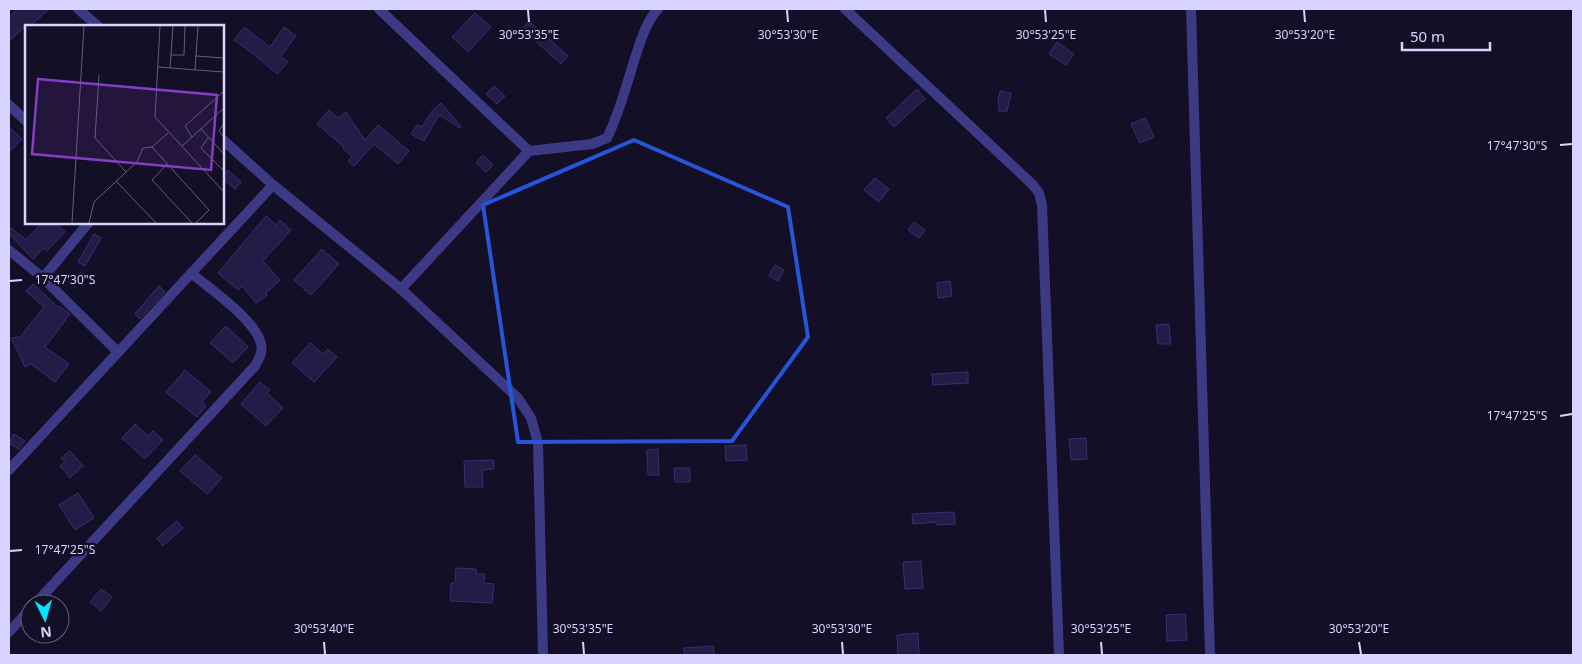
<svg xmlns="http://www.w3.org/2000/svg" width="1582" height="664" font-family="'Noto Sans',sans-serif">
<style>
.building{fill:#241b47;stroke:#3b2d73}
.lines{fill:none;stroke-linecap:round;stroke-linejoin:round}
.street{stroke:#3d3a85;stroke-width:10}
.marked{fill:none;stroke:#2655da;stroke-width:4;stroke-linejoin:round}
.ticks{fill:none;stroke:#d9d4ff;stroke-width:2}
.inset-road{fill:none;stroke:#625e7d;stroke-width:1}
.view{fill:#843dc5;fill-opacity:0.15;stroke:#843dc5;stroke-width:2.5}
.inset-edge{fill:none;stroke:#d9d4ff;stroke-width:2.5}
.ticks-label{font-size:12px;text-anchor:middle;fill:#d9d4ff;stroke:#130f26;stroke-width:5;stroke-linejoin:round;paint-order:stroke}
</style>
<rect width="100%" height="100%" fill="#130f26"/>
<!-- building -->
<g class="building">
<polygon points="17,9 49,9 30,26 26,26 9,41 9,17"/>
<polygon points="475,13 491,27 468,52 452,37"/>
<polygon points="529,21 568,56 561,64 522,29"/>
<polygon points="244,27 270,47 284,27 296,36 281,56 288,62 277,74 252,53 234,40"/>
<polygon points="1057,42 1074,54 1066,65 1049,54"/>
<polygon points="494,86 505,96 497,104 486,94"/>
<polygon points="917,89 925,99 894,127 886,118"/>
<polygon points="1000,91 1011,93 1007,111 999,111 998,101"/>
<polygon points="441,103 461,126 460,128 439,115 424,141 411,134 417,125 422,127 432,111"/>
<polygon points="329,110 338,118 346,112 365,140 378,125 409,151 398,164 374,144 354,166 348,161 352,157 343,148 344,147 317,124"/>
<polygon points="1145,118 1154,137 1140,143 1131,124"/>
<polygon points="9,127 22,139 9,152"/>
<polygon points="483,155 493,165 486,172 476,163"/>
<polygon points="228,170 241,182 235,189 222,178"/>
<polygon points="875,178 889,189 879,202 864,190"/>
<polygon points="266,216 276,225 280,220 291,230 263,261 280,280 266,293 267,295 256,303 242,286 238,290 218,273"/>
<polygon points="42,222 55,222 65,232 47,251 44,248 33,259 9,234 9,231 11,228 26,240"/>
<polygon points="914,222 925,230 919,238 908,230"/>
<polygon points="94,234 101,238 85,266 78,262"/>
<polygon points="322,249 339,264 311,295 294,280"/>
<polygon points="775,265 784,270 778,281 769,276"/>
<polygon points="950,281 952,296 938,298 937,283"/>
<polygon points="33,284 58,307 59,306 70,314 45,347 69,364 55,382 31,364 25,367 11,338 20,337 44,307 26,291"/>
<polygon points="159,286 165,292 140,319 135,314"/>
<polygon points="1169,324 1171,344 1158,344 1156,325"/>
<polygon points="226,326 248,347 233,363 210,343"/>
<polygon points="310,343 323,354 328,349 337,357 314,382 292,363"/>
<polygon points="185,370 211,392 202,402 206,406 197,417 166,392"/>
<polygon points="968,372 968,383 933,385 932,374"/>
<polygon points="260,382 270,390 267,393 283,408 266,426 241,404"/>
<polygon points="135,424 148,436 153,431 163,440 145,459 122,438"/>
<polygon points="14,434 25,441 19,449 9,443"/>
<polygon points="1086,438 1087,459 1071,460 1069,439"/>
<polygon points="746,445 747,460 726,461 725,446"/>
<polygon points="658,449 659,475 648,475 647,450"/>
<polygon points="70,451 83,466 70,478 60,466 65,462 61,458"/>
<polygon points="195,455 222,478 207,494 180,471"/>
<polygon points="494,460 494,469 482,470 483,487 465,487 464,461"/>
<polygon points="674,468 690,468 690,482 675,482"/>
<polygon points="78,493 94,518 75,530 59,505"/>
<polygon points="954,512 955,524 937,525 936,522 913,524 912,514"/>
<polygon points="177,521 183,528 163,546 157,538"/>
<polygon points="921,561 923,588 905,589 903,562"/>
<polygon points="456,568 476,569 476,574 485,574 484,583 494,584 492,603 450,601 451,583 455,583"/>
<polygon points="101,589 112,597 101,611 90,602"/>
<polygon points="1185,614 1187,640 1167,641 1166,615"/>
<polygon points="918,633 919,655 898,655 897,635"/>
<polygon points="713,646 714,655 684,655 684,648"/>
</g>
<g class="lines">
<!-- street -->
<g class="street">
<polyline points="78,9 98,26"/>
<polyline points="379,9 529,151 401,289"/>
<polyline points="845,9 1033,185 1039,193 1042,205 1059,655"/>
<polyline points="1191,9 1210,655"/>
<polyline points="9,105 26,121"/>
<polyline points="222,139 273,185 401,289 518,398 531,418 538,443 543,655"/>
<path d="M 529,151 L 592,144 L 607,138 C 619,114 626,87 634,61 C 640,43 645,23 658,9"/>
<polyline points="9,250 43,278 118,352"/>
<polyline points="43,278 89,222"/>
<polyline points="9,470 273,185"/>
<path d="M 35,604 L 255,366 C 259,359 263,352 261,344 C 256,320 210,289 191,273"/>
<polyline points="9,632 30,609"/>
</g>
</g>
<!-- marked area -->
<path class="marked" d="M 634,140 L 788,207 L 808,337 L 732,441 L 518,442 L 483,205 Z"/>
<!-- ticks -->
<path class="ticks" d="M 528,10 L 529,22M 787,10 L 788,22M 1045,10 L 1046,22M 1304,10 L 1305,22M 1560,145 L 1572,144M 10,281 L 22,280M 1560,416 L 1572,414M 10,551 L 22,550M 324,642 L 325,654M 583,642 L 584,654M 842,642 L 843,654M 1101,642 L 1102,654M 1359,642 L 1361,654"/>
<!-- overview -->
<g transform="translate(25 25)">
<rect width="199" height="199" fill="#130f26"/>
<path class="inset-road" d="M 135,1 L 130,92 L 199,167M 146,30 L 159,30 L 160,1M 171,31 L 199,33M 133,42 L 199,47M 145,43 L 148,1M 170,45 L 173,1M 74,50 L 70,113 L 101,147M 199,98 L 194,106 L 199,112M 176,104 L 199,129M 143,108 L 127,122 L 184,185 L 171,198M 167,112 L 160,101 L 199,66M 183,113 L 176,123 L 199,146M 157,121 L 199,83M 142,139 L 127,155 L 167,198M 91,156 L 131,198M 47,198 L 59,1M 64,198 L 69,177 L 112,137 L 118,123 L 127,122"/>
<path class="view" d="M 13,54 L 192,70 L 186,145 L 7,129 Z"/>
<rect width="199" height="199" class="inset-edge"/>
</g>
<g class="ticks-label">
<text x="529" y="39">30°53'35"E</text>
<text x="788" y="39">30°53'30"E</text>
<text x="1046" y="39">30°53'25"E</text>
<text x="1305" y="39">30°53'20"E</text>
<text x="1517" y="150">17°47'30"S</text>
<text x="65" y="284">17°47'30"S</text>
<text x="1517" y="420">17°47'25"S</text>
<text x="65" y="554">17°47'25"S</text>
<text x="324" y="633">30°53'40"E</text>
<text x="583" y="633">30°53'35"E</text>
<text x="842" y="633">30°53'30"E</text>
<text x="1101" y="633">30°53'25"E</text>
<text x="1359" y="633">30°53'20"E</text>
</g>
<!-- border -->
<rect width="1582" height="664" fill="none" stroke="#d9d4ff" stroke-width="20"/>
<!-- north arrow -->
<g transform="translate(45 619) rotate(175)"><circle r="24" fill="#130f26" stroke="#625e7d"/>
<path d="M0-4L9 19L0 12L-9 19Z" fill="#00e5ff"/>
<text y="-8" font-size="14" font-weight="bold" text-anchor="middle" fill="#d9d4ff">N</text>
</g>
<!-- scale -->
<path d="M1402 42v8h88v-8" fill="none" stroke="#d9d4ff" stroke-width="2.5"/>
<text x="1410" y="42" font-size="15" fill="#d9d4ff" stroke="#130f26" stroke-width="4" paint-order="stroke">50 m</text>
</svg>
